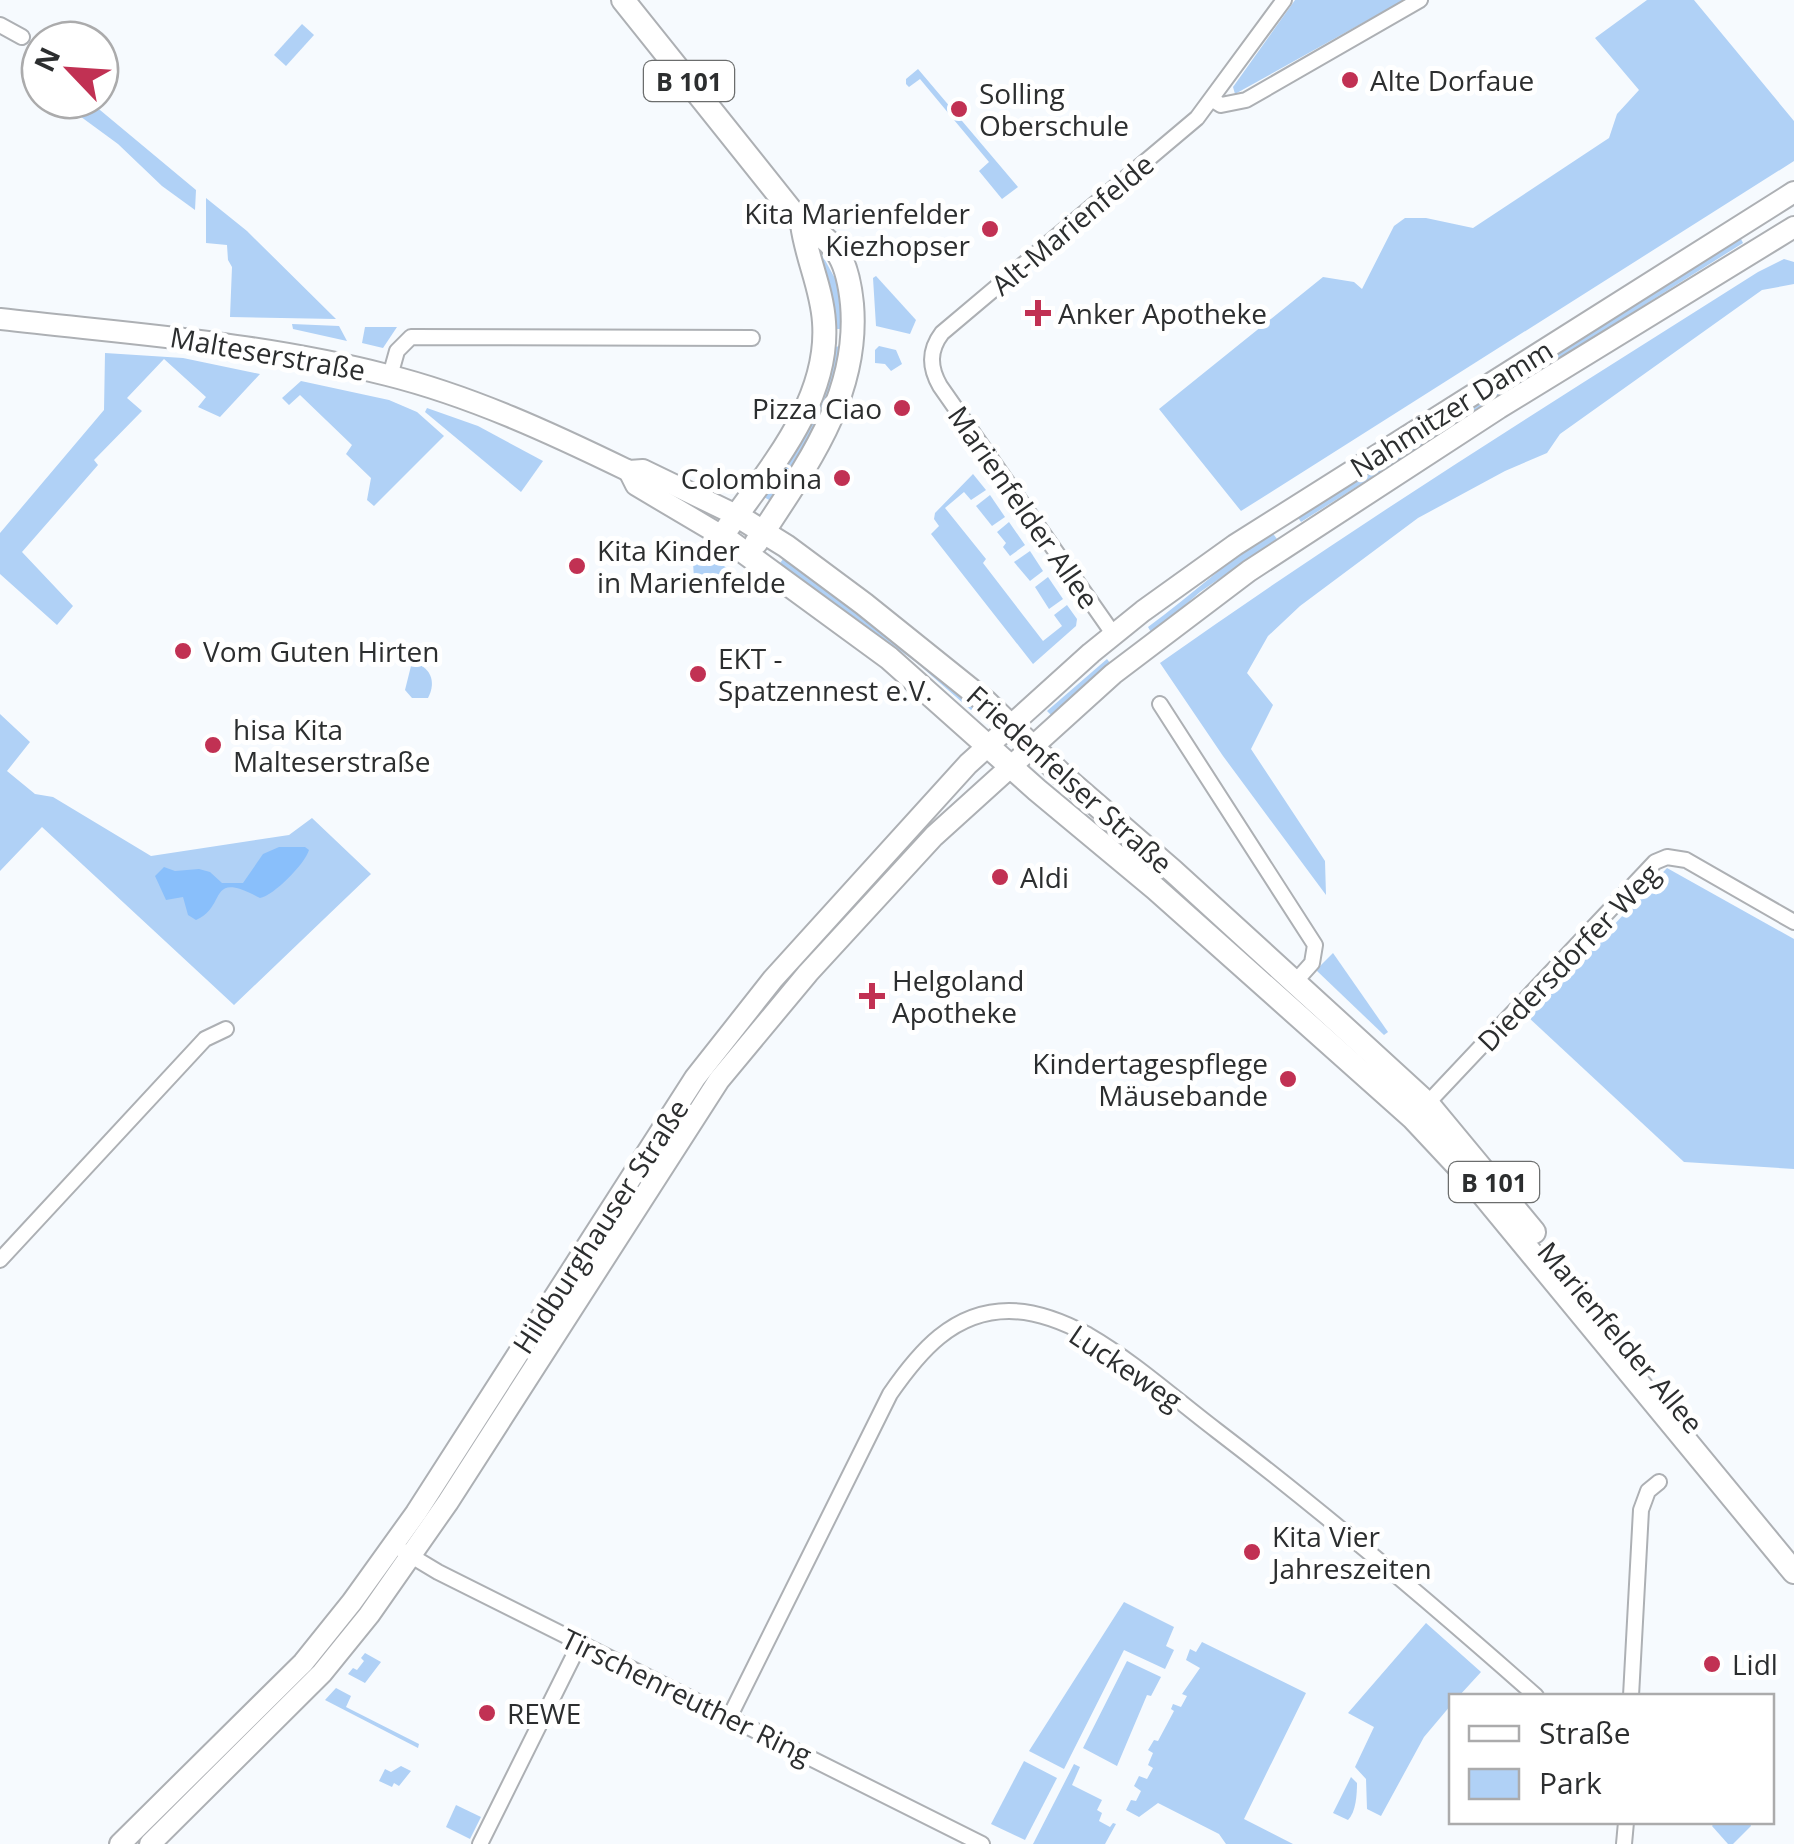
<svg xmlns="http://www.w3.org/2000/svg" width="1794" height="1844" font-family="'Open Sans',sans-serif">
<style>
.green{fill:#b0d1f6}
.water{fill:#89bffb}
.lines{fill:none;stroke-linecap:round;stroke-linejoin:round}
.minor-casing{stroke:#adb0b4;stroke-width:18}
.secondary-casing{stroke:#adb0b4;stroke-width:24}
.primary-casing{stroke:#adb0b4;stroke-width:26}
.minor{stroke:#fff;stroke-width:14}
.secondary{stroke:#fff;stroke-width:20}
.primary{stroke:#fff;stroke-width:22}
.poi-dot{fill:#c13153;stroke:#fff;stroke-width:4}
.labels{text-anchor:middle;dominant-baseline:central;stroke-width:10;stroke-linejoin:round;paint-order:stroke}
.shield{fill:#fff;stroke:#6b6d6d;stroke-width:2.5}
.shield-label{font-size:25px;font-weight:bold;fill:#2c2e2f}
.poi-label{font-size:28px;fill:#2c2e2f;stroke:#fff;text-anchor:start}
.street-label{font-size:28px;fill:#2c2e2f;stroke:#fff}
</style>
<rect width="100%" height="100%" fill="#f6fafe"/>
<!-- green -->
<g class="green">
<polygon points="1295,0 1404,0 1235,94 1233,87"/>
<polygon points="1647,0 1694,0 1794,121 1794,161 1241,511 1159,409 1323,277 1354,282 1362,289 1394,226 1405,218 1426,218 1473,228 1609,138 1617,114 1639,90 1595,38"/>
<polygon points="302,24 314,35 286,66 274,55"/>
<polygon points="24,53 40,64 40,91 28,86"/>
<polygon points="918,69 1018,187 1002,199 979,171 989,162 920,79 909,87 906,84 906,79"/>
<polygon points="58,100 88,100 196,190 195,210 162,186 118,144"/>
<polygon points="206,198 247,231 336,319 230,317 232,267 228,260 227,245 206,243"/>
<polygon points="1740,237 1743,243 1452,426 1449,420"/>
<polygon points="815,242 837,282 844,329 832,329"/>
<path d="M 1784,259 L 1794,262 L 1794,284 L 1762,290 L 1560,434 L 1547,453 L 1505,471 L 1418,518 L 1300,606 L 1268,636 L 1247,673 L 1273,705 L 1251,749 L 1325,861 L 1326,895 L 1223,756 L 1160,663 C 1355,525 1557,399 1758,272 Z"/>
<polygon points="876,276 916,320 910,334 876,326 873,278"/>
<polygon points="292,324 339,326 347,341 293,329"/>
<polygon points="365,327 397,327 383,348 362,343"/>
<polygon points="843,346 824,415 771,501 762,496 832,347"/>
<polygon points="879,346 896,350 902,364 891,371 885,364 875,363 875,350"/>
<polygon points="105,353 183,358 260,374 220,417 198,407 206,397 164,359 127,398 142,411 94,460 98,465 22,552 73,606 57,625 0,574 0,533 104,410"/>
<polygon points="301,381 389,400 417,412 444,436 374,506 367,500 371,478 346,454 352,445 300,395 289,405 282,398"/>
<polygon points="427,408 478,426 543,461 521,492 425,412"/>
<polygon points="1433,430 1437,436 1301,522 1297,516"/>
<polygon points="973,474 986,490 971,500 964,492 945,508 986,559 983,563 1043,641 1062,626 1054,615 1067,605 1077,619 1076,626 1033,664 931,534 939,526 934,519 935,513"/>
<polygon points="990,495 1005,517 992,526 976,506"/>
<polygon points="1009,522 1025,545 1010,556 1003,547 1006,543 997,532"/>
<path d="M 1271,531 L 1277,539 L 1200,592 L 1152,634 L 1148,627 C 1190,596 1228,561 1271,531 Z"/>
<path d="M 692,546 L 735,573 C 722,588 703,586 687,596 L 694,579 Z"/>
<polygon points="1030,551 1043,571 1030,581 1014,562"/>
<polygon points="784,558 976,705 971,710 917,663 780,563"/>
<polygon points="1048,577 1063,599 1049,609 1035,587"/>
<polygon points="1107,659 1110,663 1051,715 1047,711"/>
<path d="M 412,662 C 430,666 437,681 428,698 L 412,698 L 405,690 Z"/>
<polygon points="0,714 30,742 7,771 35,794 53,797 151,856 289,835 312,818 371,874 234,1005 42,827 0,871"/>
<polygon points="1667,868 1794,939 1794,1169 1684,1162 1528,1017"/>
<polygon points="1333,953 1388,1032 1384,1035 1316,970"/>
<polygon points="1124,1602 1174,1627 1166,1646 1174,1650 1165,1669 1124,1650 1064,1769 1029,1751"/>
<polygon points="1426,1623 1481,1672 1459,1696 1452,1696 1451,1705 1424,1737 1381,1816 1367,1809 1366,1779 1355,1767 1374,1727 1348,1713"/>
<polygon points="1202,1642 1306,1693 1244,1819 1293,1844 1226,1844 1219,1834 1158,1803 1139,1817 1126,1810 1131,1800 1136,1801 1141,1791 1134,1786 1139,1776 1147,1779 1153,1768 1148,1765 1153,1753 1148,1750 1154,1740 1158,1741 1174,1711 1171,1709 1173,1704 1181,1707 1187,1696 1182,1694 1200,1668 1186,1660 1190,1649 1196,1652"/>
<polygon points="365,1653 381,1662 365,1683 348,1674 353,1668 357,1670 364,1661 361,1658"/>
<polygon points="1127,1661 1161,1677 1151,1696 1147,1695 1117,1766 1083,1748"/>
<polygon points="336,1688 351,1696 346,1707 419,1744 418,1748 325,1700"/>
<polygon points="1024,1761 1057,1778 1025,1840 991,1824"/>
<polygon points="1074,1764 1080,1767 1072,1785 1102,1800 1097,1810 1102,1813 1099,1821 1110,1827 1113,1823 1116,1824 1105,1844 1033,1844"/>
<polygon points="401,1766 411,1771 399,1786 394,1783 392,1787 379,1781 385,1769 391,1772"/>
<path d="M 1351,1777 L 1357,1783 C 1357,1794 1356,1812 1348,1820 L 1333,1813 Z"/>
<polygon points="456,1805 481,1817 470,1839 446,1827"/>
<polygon points="1715,1822 1750,1822 1751,1826 1733,1844 1728,1844 1712,1826"/>
</g>
<!-- water -->
<path class="water" d="M 279,847 L 305,847 L 309,850 C 305,864 273,896 260,898 C 206,869 228,907 196,920 L 188,915 L 183,897 L 166,900 L 155,876 L 164,867 L 175,871 L 199,869 L 210,872 L 222,883 L 243,883 L 263,854 Z"/>
<g class="lines">
<!-- minor casing -->
<g class="minor-casing">
<g id="minor">
<polyline points="0,25 22,37"/>
<polyline points="1213,100 1221,105 1246,100 1420,0"/>
<polyline points="390,376 397,351 411,337 752,338"/>
<path d="M 1114,635 L 940,386 C 929,367 929,350 942,333 L 1197,118 L 1284,0"/>
<polyline points="1160,704 1315,945 1312,963 1295,982"/>
<polyline points="1424,1107 1655,862 1667,857 1686,860 1794,922"/>
<polyline points="0,1260 205,1039 226,1029"/>
<polyline points="403,1551 438,1572 982,1844"/>
<polyline points="1631,1696 1641,1510 1648,1491 1659,1482"/>
<path d="M 729,1718 L 890,1394 C 919,1352 953,1311 1009,1311 C 1037,1311 1064,1322 1088,1335 C 1133,1361 1174,1398 1216,1430 C 1326,1514 1432,1604 1536,1696"/>
<polyline points="480,1844 580,1643"/>
<polyline points="1624,1844 1626,1822"/>
</g>
</g>
<!-- secondary casing -->
<g class="secondary-casing">
<g id="secondary">
<path d="M 0,319 C 130,334 259,342 387,375 C 471,396 551,433 629,471 L 643,470 L 736,515"/>
<polyline points="629,471 636,485 722,536"/>
<polyline points="120,1844 303,1663 352,1602 416,1513 695,1078 773,979 968,764 1091,653 1143,611 1235,545 1794,192"/>
<polyline points="150,1844 322,1673 369,1615 448,1502 719,1080 808,973 934,836 1113,674 1249,571 1499,408 1794,227"/>
</g>
</g>
<!-- primary casing -->
<g class="primary-casing">
<g id="primary">
<path d="M 623,0 L 802,224 C 839,242 848,264 852,304 C 860,397 804,469 756,543"/>
<path d="M 802,224 C 806,257 822,288 824,322 C 830,404 765,473 722,536 L 889,658 L 1037,790 L 1156,889 L 1413,1118 L 1471,1180 L 1794,1572"/>
<polyline points="736,515 786,546 864,604 986,702 1062,775 1173,871 1428,1104 1534,1232"/>
</g>
</g>
<!-- minor -->
<use href="#minor" class="minor"/>
<!-- secondary -->
<use href="#secondary" class="secondary"/>
<!-- primary -->
<use href="#primary" class="primary"/>
</g>
<!-- markers -->
<g class="poi-dot">
<circle cx="1350" cy="80" r="10"/>
<circle cx="959" cy="109" r="10"/>
<circle cx="990" cy="229" r="10"/>
<path d="M1033 298h10v10h10v10h-10v10h-10v-10h-10v-10h10z"/>
<circle cx="902" cy="408" r="10"/>
<circle cx="842" cy="478" r="10"/>
<circle cx="577" cy="566" r="10"/>
<circle cx="183" cy="651" r="10"/>
<circle cx="698" cy="674" r="10"/>
<circle cx="213" cy="745" r="10"/>
<circle cx="1000" cy="877" r="10"/>
<path d="M867 981h10v10h10v10h-10v10h-10v-10h-10v-10h10z"/>
<circle cx="1288" cy="1079" r="10"/>
<circle cx="1252" cy="1552" r="10"/>
<circle cx="1712" cy="1664" r="10"/>
<circle cx="487" cy="1713" r="10"/>
</g>
<g class="labels">
<!-- shield labels -->
<g class="shield">
<rect x="644" y="61" width="90" height="40" rx="8"/>
<rect x="1449" y="1162" width="90" height="40" rx="8"/>
</g>
<g class="shield-label">
<text x="689" y="81">B 101</text>
<text x="1494" y="1182">B 101</text>
</g>
<!-- poi labels -->
<g class="poi-label">
<text x="1370" y="80">Alte Dorfaue</text>
<text x="979" y="93">Solling<tspan x="979" dy="32">Oberschule</tspan></text>
<text x="970" y="213" text-anchor="end">Kita Marienfelder<tspan x="970" dy="32">Kiezhopser</tspan></text>
<text x="1058" y="313">Anker Apotheke</text>
<text x="882" y="408" text-anchor="end">Pizza Ciao</text>
<text x="822" y="478" text-anchor="end">Colombina</text>
<text x="597" y="550">Kita Kinder<tspan x="597" dy="32">in Marienfelde</tspan></text>
<text x="203" y="651">Vom Guten Hirten</text>
<text x="718" y="658">EKT -<tspan x="718" dy="32">Spatzennest e.V.</tspan></text>
<text x="233" y="729">hisa Kita<tspan x="233" dy="32">Malteserstraße</tspan></text>
<text x="1020" y="877">Aldi</text>
<text x="892" y="980">Helgoland<tspan x="892" dy="32">Apotheke</tspan></text>
<text x="1268" y="1063" text-anchor="end">Kindertagespflege<tspan x="1268" dy="32">Mäusebande</tspan></text>
<text x="1272" y="1536">Kita Vier<tspan x="1272" dy="32">Jahreszeiten</tspan></text>
<text x="1732" y="1664">Lidl</text>
<text x="507" y="1713">REWE</text>
</g>
<!-- street labels -->
<g class="street-label">
<text transform="translate(1072 224) rotate(-40)">Alt-Marienfelde</text>
<text transform="translate(268 353) rotate(10)">Malteserstraße</text>
<text transform="translate(1451 408) rotate(-32)">Nahmitzer Damm</text>
<text transform="translate(1024 507) rotate(55)">Marienfelder Allee</text>
<text transform="translate(1070 779) rotate(42)">Friedenfelser Straße</text>
<text transform="translate(1568 957) rotate(-46)">Diedersdorfer Weg</text>
<text transform="translate(600 1226) rotate(-57)">Hildburghauser Straße</text>
<text transform="translate(1621 1337) rotate(50)">Marienfelder Allee</text>
<text transform="translate(1126 1367) rotate(34)">Luckeweg</text>
<text transform="translate(687 1696) rotate(26)">Tirschenreuther Ring</text>
</g>
</g>
<!-- legend -->
<rect x="1449" y="1694" width="325" height="130" fill="#ffffff" stroke="#ababac" stroke-width="2.5"/>
<rect x="1469" y="1726" width="50" height="15" fill="#ffffff" stroke="#ababac" stroke-width="2.5"/>
<text x="1539" y="1744" font-size="30" fill="#2c2e2f">Straße</text>
<rect x="1469" y="1769" width="50" height="30" fill="#b0d1f6" stroke="#ababac" stroke-width="2.5"/>
<text x="1539" y="1794" font-size="30" fill="#2c2e2f">Park</text>
<!-- north arrow -->
<g transform="translate(70 70) rotate(295)"><circle r="48" fill="#ffffff" stroke="#ababac" stroke-width="2.5"/>
<path d="M0-8L18 38L0 25L-18 38Z" fill="#c13153"/>
<text y="-15" font-size="28" font-weight="bold" text-anchor="middle" fill="#2c2e2f">N</text>
</g>
</svg>
